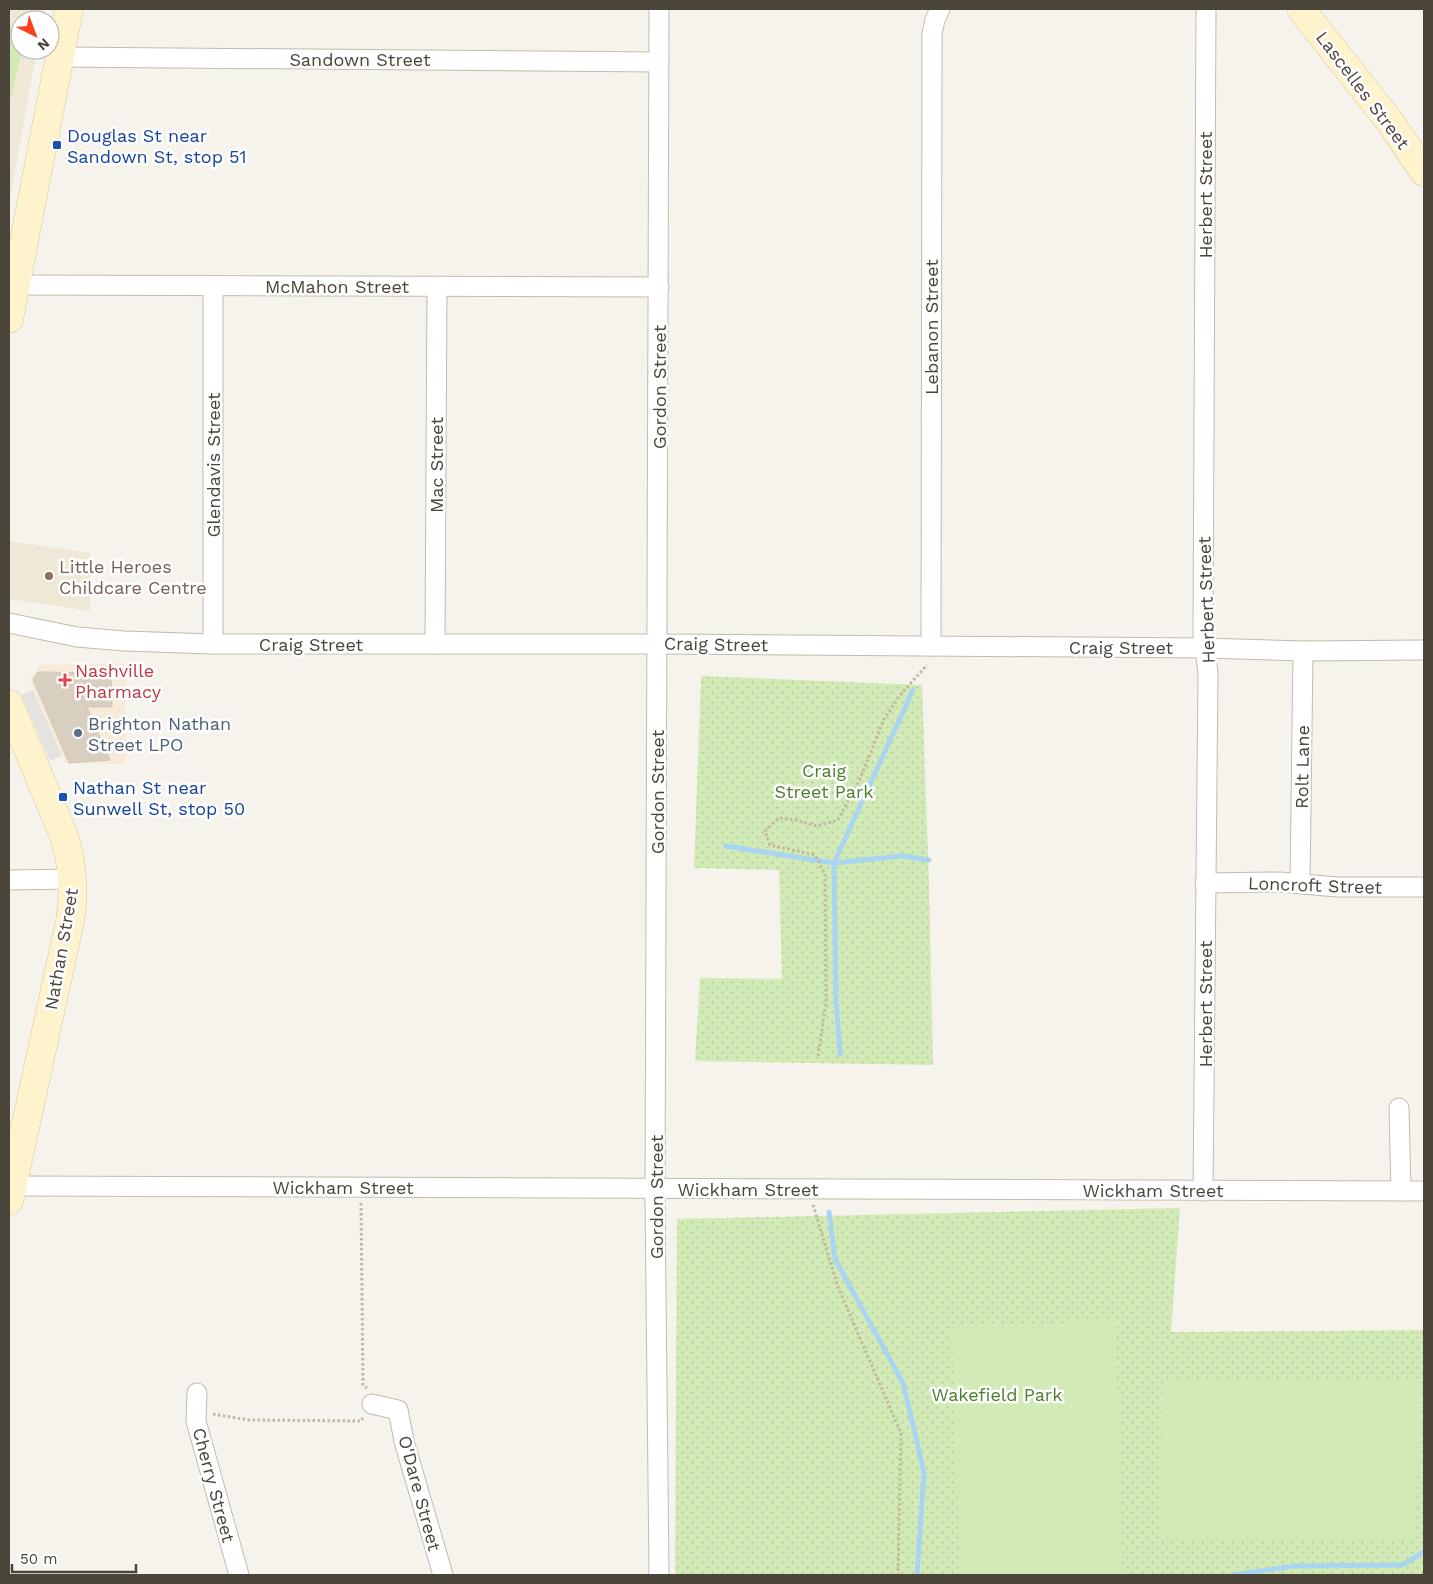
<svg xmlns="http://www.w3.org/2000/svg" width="1433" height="1584" font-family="'Work Sans',sans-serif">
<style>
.commercial{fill:#f7ead8}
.education{fill:#efe8d6}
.park{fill:url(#park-dots)}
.pitch{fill:#d2eab5}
.parking{fill:#e5e3e0}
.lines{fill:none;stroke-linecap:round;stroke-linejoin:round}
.stream{stroke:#a9d4f2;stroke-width:5}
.building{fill:#d8cfc1;stroke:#d3c7b4}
.street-casing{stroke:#c2bbae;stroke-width:21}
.secondary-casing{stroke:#d6c79b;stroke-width:29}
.path{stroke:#c4b79f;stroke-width:3;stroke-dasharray:2.5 2.5;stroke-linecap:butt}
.street{stroke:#fff;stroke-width:19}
.secondary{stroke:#fff3cd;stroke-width:28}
.transit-dot{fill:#1a4fb4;stroke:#fff;stroke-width:2}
.education-dot{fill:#8d6e63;stroke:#fff;stroke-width:2}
.health-dot{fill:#e0444e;stroke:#fff;stroke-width:2}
.service-dot{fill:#5c6f8a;stroke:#fff;stroke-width:2}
.labels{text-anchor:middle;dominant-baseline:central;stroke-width:5;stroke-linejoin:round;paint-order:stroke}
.street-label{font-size:18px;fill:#4b4439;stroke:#fff}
.transit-label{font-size:18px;fill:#164399;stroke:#fff;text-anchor:start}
.education-label{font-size:18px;fill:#785e54;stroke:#fff;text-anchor:start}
.health-label{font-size:18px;fill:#be3a42;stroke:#fff;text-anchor:start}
.service-label{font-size:18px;fill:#4e5e75;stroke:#fff;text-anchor:start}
.park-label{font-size:18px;fill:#4a7f2a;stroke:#fff}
</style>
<defs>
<pattern id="park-dots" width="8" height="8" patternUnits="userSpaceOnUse" patternTransform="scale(1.25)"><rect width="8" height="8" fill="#d2eab5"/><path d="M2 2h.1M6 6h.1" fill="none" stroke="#b6ca9c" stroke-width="1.8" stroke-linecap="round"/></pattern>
</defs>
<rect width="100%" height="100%" fill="#f6f3ec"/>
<!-- commercial -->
<polygon class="commercial" points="125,663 125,764 65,763 30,680 40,665"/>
<!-- education -->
<g class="education">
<polygon points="9,9 45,9 43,20 20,20 20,50 37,50 9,203"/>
<polygon points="9,541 90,553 90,611 9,599"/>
</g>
<!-- park -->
<g class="park">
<polygon points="701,676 922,685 929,884 933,1065 695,1061 700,978 782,979 779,870 694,868"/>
<polygon points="1180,1208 1171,1332 1424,1330 1424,1575 675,1575 677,1219"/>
</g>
<!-- pitch -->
<g class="pitch">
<polygon points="9,26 20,29 20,50 22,50 9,106"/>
<polygon points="1115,1321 1123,1575 960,1575 952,1327"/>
<polygon points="1163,1379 1421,1381 1415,1539 1161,1538"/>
</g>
<!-- parking -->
<polygon class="parking" points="33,690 62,756 50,761 21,695"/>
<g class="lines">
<!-- stream -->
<g class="stream">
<polyline points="726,846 834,863 902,856 929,860"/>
<polyline points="840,1054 836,999 834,863 913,690"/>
<polyline points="829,1212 835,1259 903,1383 924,1472 917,1575"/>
<polyline points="1232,1575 1295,1566 1402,1565 1424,1552"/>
</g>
</g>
<!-- building -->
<polygon class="building" points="38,672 111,673 112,707 87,707 110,760 69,763 33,680"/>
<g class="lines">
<!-- street casing -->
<g class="street-casing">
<g id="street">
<polyline points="60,57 659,62"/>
<polyline points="15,285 659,287"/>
<polyline points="213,286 213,644"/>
<polyline points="9,623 77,637 124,641 213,644 658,644 1205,648 1303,651 1424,650"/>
<polyline points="435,644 437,287"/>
<polyline points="931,646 932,33 935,20 940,9"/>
<polyline points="9,880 73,879"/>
<polyline points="1205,883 1280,882 1337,887 1424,887"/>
<polyline points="1300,884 1303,651"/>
<polyline points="1399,1108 1401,1191"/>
<polyline points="12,1186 1424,1191"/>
<polyline points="1203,1191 1208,673 1203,634 1206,9"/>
<polyline points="197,1393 196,1421 239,1575"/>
<polyline points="372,1404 398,1410 404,1441 443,1575"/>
<polyline points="659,1575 655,1198 659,9"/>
</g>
</g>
<!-- secondary casing -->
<g class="secondary-casing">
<g id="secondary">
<polyline points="1301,9 1390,122 1424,172"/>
<polyline points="9,319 69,9"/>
<path d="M 9,704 L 64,836 C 73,865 75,891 70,921 L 9,1201"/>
</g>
</g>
<!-- path -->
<g class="path">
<polyline points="818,1056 826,1003 825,874 815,855 770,845 765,831 779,818 796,820 817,826 838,820 860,779 884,719 901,694 927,665"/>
<polyline points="361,1203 363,1385 367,1388"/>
<polyline points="813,1205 838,1287 901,1433 898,1575"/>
<polyline points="213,1414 249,1420 361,1421 363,1418"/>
</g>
<!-- street -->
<use href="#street" class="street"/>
<!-- secondary -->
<use href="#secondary" class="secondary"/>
</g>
<!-- markers -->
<g class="transit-dot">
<rect x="52" y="140" width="10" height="10" rx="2.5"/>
<rect x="58" y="792" width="10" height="10" rx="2.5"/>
</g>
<circle class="education-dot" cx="49" cy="576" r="5"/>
<path class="health-dot" d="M62.5 672.5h5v5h5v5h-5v5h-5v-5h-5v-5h5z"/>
<circle class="service-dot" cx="78" cy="733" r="5"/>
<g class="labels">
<!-- street labels -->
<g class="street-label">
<text x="360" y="59">Sandown Street</text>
<text transform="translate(1363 90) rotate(53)">Lascelles Street</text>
<text transform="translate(1205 195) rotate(-90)">Herbert Street</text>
<text x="337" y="286">McMahon Street</text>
<text transform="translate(931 327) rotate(-90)">Lebanon Street</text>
<text transform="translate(659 387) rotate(-90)">Gordon Street</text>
<text transform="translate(213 465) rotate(-90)">Glendavis Street</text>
<text transform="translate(436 465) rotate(-90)">Mac Street</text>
<text transform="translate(1206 600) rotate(-92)">Herbert Street</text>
<text x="311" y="644">Craig Street</text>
<text transform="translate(716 644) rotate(1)">Craig Street</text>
<text x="1121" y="647">Craig Street</text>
<text transform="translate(1302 767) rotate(-89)">Rolt Lane</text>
<text transform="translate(657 792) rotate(-90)">Gordon Street</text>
<text transform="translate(1315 885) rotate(2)">Loncroft Street</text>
<text transform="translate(61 949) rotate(-80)">Nathan Street</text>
<text transform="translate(1205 1004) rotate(-90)">Herbert Street</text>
<text x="343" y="1187">Wickham Street</text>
<text x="748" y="1189">Wickham Street</text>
<text x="1153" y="1190">Wickham Street</text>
<text transform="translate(656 1197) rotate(-90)">Gordon Street</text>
<text transform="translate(214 1485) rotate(75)">Cherry Street</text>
<text transform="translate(420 1493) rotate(75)">O'Dare Street</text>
</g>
<!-- transit labels -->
<g class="transit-label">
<text x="67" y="135">Douglas St near<tspan x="67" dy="21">Sandown St, stop 51</tspan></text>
<text x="73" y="787">Nathan St near<tspan x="73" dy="21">Sunwell St, stop 50</tspan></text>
</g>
<!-- education labels -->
<g class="education-label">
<text x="59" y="566">Little Heroes<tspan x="59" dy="21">Childcare Centre</tspan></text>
</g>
<!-- health labels -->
<g class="health-label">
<text x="75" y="670">Nashville<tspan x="75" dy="21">Pharmacy</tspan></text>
</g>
<!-- service labels -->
<g class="service-label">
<text x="88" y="723">Brighton Nathan<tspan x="88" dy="21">Street LPO</tspan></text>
</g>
<!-- park labels -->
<g class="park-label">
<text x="824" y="770">Craig<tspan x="824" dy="21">Street Park</tspan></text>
<text x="997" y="1394">Wakefield Park</text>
</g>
</g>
<!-- border -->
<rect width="1433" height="1584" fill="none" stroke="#4b4439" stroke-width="20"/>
<!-- north arrow -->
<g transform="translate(35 35) rotate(138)"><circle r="24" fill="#ffffff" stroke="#b7b4b0"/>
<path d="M0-4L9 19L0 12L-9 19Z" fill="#fc3f1d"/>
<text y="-8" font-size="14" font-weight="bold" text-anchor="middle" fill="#4b4439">N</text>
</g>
<!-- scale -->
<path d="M12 1564v8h124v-8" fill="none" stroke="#4b4439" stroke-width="2.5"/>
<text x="20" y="1564" font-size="15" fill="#4b4439" stroke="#ffffff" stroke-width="4" paint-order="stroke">50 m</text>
</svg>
